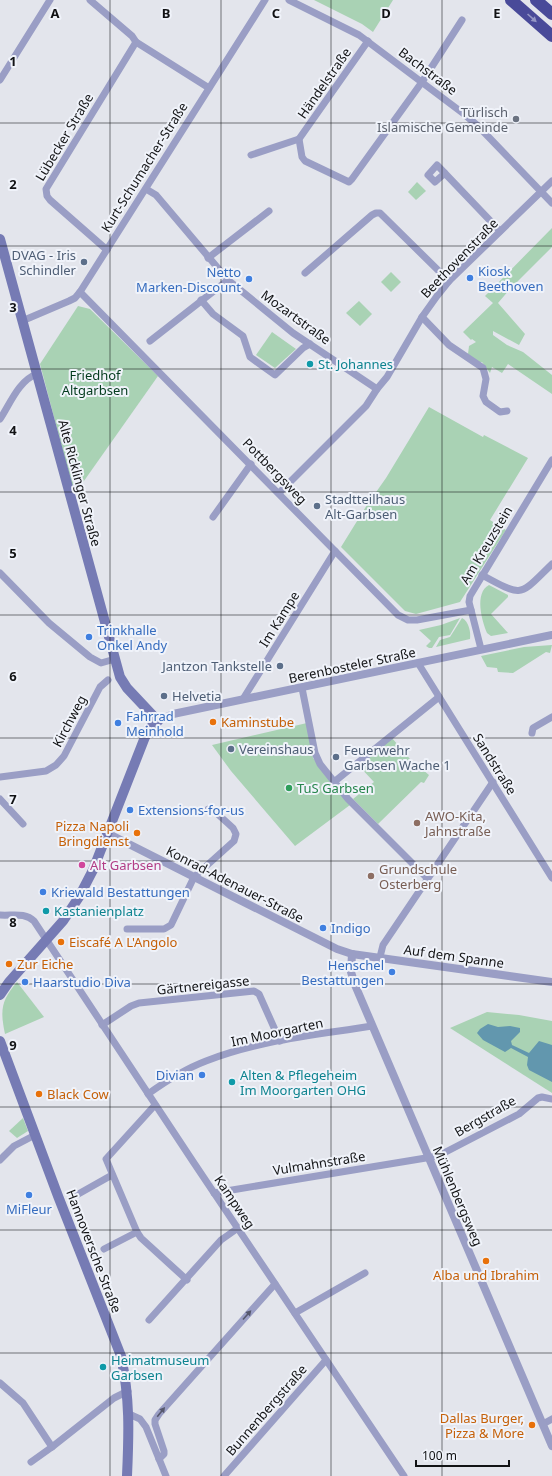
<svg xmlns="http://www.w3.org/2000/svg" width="552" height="1476" font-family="'Noto Sans',sans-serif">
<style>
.green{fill:#a9d2b4}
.water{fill:#6297ae}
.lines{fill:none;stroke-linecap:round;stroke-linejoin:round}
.minor{stroke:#9a9ec5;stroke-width:7}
.tertiary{stroke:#9a9ec5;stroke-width:8}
.secondary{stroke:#767bb4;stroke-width:10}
.motorway{stroke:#494a99;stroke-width:12}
.oneway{fill:#9496c5}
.oneway2{fill:#56586d}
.grid{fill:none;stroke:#121315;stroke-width:1;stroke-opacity:0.55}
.worship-dot{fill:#6b7280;stroke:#f0f3fa;stroke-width:1.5}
.service-dot{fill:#5c6f8a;stroke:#f0f3fa;stroke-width:1.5}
.shop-dot{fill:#3f7fe0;stroke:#f0f3fa;stroke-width:1.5}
.culture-dot{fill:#0f9aa8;stroke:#f0f3fa;stroke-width:1.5}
.food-dot{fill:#e8710a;stroke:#f0f3fa;stroke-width:1.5}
.leisure-dot{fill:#2e9e5b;stroke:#f0f3fa;stroke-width:1.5}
.education-dot{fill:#8d6e63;stroke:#f0f3fa;stroke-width:1.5}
.hotel-dot{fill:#d1479c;stroke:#f0f3fa;stroke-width:1.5}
.labels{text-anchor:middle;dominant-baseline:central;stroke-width:4;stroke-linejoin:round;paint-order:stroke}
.street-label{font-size:13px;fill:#121315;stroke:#f0f3fa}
.worship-label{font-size:13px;fill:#5b616d;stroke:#f0f3fa;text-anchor:end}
.service-label{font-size:13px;fill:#4e5e75;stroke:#f0f3fa;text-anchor:start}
.shop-label{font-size:13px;fill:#366cbe;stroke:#f0f3fa;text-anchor:start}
.culture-label{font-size:13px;fill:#0d838f;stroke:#f0f3fa;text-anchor:start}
.park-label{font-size:13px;fill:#043c1e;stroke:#f0f3fa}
.food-label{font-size:13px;fill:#c56008;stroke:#f0f3fa;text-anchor:start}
.leisure-label{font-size:13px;fill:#27864d;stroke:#f0f3fa;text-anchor:start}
.education-label{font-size:13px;fill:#785e54;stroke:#f0f3fa;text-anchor:start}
.hotel-label{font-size:13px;fill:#b23c85;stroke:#f0f3fa;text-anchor:start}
.grid-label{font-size:13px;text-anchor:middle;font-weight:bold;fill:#121315;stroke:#f0f3fa;stroke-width:4;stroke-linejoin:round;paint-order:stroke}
</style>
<rect width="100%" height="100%" fill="#e3e5ec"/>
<!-- green -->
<g class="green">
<polygon points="314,0 393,0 373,32 362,24"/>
<polygon points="417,182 426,191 416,200 408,192"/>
<polygon points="552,228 552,247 510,289 498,303 525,334 519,345 493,331 493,335 507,345 523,352 552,375 552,394 508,364 502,373 492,367 490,373 482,362 479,363 468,354 469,346 476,342 472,339 471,340 463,332 493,303 485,296"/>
<polygon points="391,272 401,282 391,292 381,282"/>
<polygon points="359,301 372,314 360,326 346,313"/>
<polygon points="78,306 90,309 158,376 79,488 73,489 40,364"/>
<polygon points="272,332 296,349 275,368 256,355"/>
<polygon points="429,407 483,437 484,435 528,458 490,520 506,530 460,602 416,614 405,611 341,547 367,505 386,478"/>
<path d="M 489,585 L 508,595 L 508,597 L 491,614 L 508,633 L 491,636 L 487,633 C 482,621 474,593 489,585 Z"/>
<polygon points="460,618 450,635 439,637 432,648 429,648 426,646 431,641 419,630 441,625"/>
<path d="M 462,618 C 469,621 471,633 470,639 L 436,647 L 440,640 L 450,637 Z"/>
<polygon points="552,645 550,653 546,652 513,673 498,672 497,668 487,667 481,656 524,647"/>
<polygon points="307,723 313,758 350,805 295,846 231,771 212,745"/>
<polygon points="392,738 410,759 429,775 424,783 421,782 378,824 353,799 374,782 358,765"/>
<path d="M 17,982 L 44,1017 L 5,1034 C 0,1010 1,1001 17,982 Z"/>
<polygon points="487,1012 519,1015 552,1021 552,1093 450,1028"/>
<polygon points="23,1118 28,1131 17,1138 9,1131"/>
</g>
<!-- water -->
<polygon class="water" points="488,1024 498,1027 510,1026 520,1028 520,1032 511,1041 512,1045 529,1053 539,1041 552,1045 552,1082 529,1070 527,1065 528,1057 511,1048 505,1052 483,1040 477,1033 480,1029"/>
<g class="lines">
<!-- minor -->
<g class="minor">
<polyline points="90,0 132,36 136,42 209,88"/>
<polyline points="289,0 359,35 464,114 478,126 552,203"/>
<polyline points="368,41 299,139 302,157 305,161 349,182 352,179 422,82 462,20"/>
<polyline points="0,80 50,0"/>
<polyline points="251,155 299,139"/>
<polyline points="445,173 435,182 428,175 437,165 500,231"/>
<polyline points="146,189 156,195 228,280 293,333 377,389"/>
<polyline points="107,250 50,200 47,196 46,189 136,42"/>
<polyline points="208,258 269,211"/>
<polyline points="305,273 372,215 376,213 380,213 449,281"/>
<polyline points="80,292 398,615 408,620 417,620 471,610"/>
<polyline points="201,300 213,314 243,336 250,357 275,375 303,348 310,344"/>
<polyline points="422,317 449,345 483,368 486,379 483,396 486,402 500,412 507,411"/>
<polyline points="22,321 69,301 75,298 80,292 265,0"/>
<polyline points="150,341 228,280"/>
<path d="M 0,419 C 10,404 19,380 37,374"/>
<polyline points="279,493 366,406 377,389 387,377 422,317 437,296 449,281 552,181"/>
<polyline points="213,517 251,464"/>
<polyline points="0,573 49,623 90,657 101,663 115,659"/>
<path d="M 482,575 C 524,598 519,596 552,564"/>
<polyline points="481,649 469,602 470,596 552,460"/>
<polyline points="418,663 552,878"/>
<polyline points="302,688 315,753 320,764 348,799 427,878"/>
<polyline points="243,699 335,551"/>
<polyline points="532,733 533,728 552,717"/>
<polyline points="0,777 46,771 56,765 64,756 100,687 108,680"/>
<polyline points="334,782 439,697"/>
<polyline points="0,799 23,824"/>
<path d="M 0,915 C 12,916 25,912 34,921 L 194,1163 L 404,1476"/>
<polyline points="127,929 164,929 171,925 194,877 234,841 236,834 233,828 211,808 207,810"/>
<polyline points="380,957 383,945 493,782"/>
<polyline points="102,1025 131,1006 139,1003 254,991 259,994 280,1041"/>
<path d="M 148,1094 C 166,1081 185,1069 206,1061 C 259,1040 317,1035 372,1026"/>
<polyline points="155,1105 106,1159 137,1232 141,1238 187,1280"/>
<polyline points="0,1160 14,1146 35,1135"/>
<polyline points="214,1193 438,1156 519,1114 538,1098 542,1097 552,1099"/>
<polyline points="73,1197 112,1175"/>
<polyline points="104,1249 137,1232"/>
<polyline points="295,1313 365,1273"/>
<polyline points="149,1320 221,1240 238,1228"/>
<polyline points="0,1383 23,1403 52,1447"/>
<polyline points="129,1414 140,1419 146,1427 166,1476"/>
<polyline points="543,1424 552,1419"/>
<polyline points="159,1459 164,1454 164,1451 155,1424 155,1420 159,1414 275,1284"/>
<polyline points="31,1462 52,1447 114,1398 128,1391"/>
<polyline points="224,1476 326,1360"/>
</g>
<!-- tertiary -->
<g class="tertiary">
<polyline points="158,721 173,714 552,635"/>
<polyline points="107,833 337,949 352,954 552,982"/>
<polyline points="352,954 351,972 355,985 552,1446"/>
</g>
<!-- secondary -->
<g class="secondary">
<polyline points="0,239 120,677 127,688 158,721 150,728 145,737 93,870 79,897 63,921 9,982 0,995"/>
<path d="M 0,1041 L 58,1196 L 121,1356 C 130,1399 129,1432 127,1476"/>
</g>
<!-- motorway -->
<g class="motorway">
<polyline points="511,0 552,36"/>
<polyline points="536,0 552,14"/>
</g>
</g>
<!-- one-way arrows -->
<defs><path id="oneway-solid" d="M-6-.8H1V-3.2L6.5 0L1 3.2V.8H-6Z"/></defs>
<use class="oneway" href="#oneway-solid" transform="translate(532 18) rotate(42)"/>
<g class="oneway2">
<use href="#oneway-solid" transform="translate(247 1315) rotate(-48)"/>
<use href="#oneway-solid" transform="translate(161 1412) rotate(-51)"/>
</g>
<!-- grid -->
<path class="grid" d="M 110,0 L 110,1476M 221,0 L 221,1476M 331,0 L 331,1476M 442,0 L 442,1476M 0,123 L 552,123M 0,246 L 552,246M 0,369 L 552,369M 0,492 L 552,492M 0,615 L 552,615M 0,738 L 552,738M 0,861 L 552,861M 0,984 L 552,984M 0,1107 L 552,1107M 0,1230 L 552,1230M 0,1353 L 552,1353"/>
<!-- markers -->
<circle class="worship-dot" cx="516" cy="119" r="4"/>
<g class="service-dot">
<circle cx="84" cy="262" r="4"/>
<circle cx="317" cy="506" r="4"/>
<circle cx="280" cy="666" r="4"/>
<circle cx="164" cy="696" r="4"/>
<circle cx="231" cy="749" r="4"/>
<circle cx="336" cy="757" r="4"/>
</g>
<g class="shop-dot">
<circle cx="470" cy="278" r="4"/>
<circle cx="249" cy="279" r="4"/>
<circle cx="89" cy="637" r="4"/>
<circle cx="118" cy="723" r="4"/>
<circle cx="130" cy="810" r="4"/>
<circle cx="43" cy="892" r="4"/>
<circle cx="323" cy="928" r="4"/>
<circle cx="392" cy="972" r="4"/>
<circle cx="25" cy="982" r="4"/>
<circle cx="202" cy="1075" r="4"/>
<circle cx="29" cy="1195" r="4"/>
</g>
<g class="culture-dot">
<circle cx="310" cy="364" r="4"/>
<circle cx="46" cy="911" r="4"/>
<circle cx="232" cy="1082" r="4"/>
<circle cx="103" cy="1367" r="4"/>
</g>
<g class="food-dot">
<circle cx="213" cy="722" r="4"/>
<circle cx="137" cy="833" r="4"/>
<circle cx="61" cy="942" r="4"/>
<circle cx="9" cy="964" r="4"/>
<circle cx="39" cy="1094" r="4"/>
<circle cx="486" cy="1261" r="4"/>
<circle cx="532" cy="1425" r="4"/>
</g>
<circle class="leisure-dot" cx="289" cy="788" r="4"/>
<g class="education-dot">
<circle cx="417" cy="823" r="4"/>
<circle cx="371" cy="876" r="4"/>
</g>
<circle class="hotel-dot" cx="82" cy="865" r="4"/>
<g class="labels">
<!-- street labels -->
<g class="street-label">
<text transform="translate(428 71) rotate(37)">Bachstraße</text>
<text transform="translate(324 83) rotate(-55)">Händelstraße</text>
<text transform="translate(64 137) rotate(-59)">Lübecker Straße</text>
<text transform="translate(144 167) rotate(-58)">Kurt-Schumacher-Straße</text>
<text transform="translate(459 258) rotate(-46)">Beethovenstraße</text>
<text transform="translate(296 317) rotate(36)">Mozartstraße</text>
<text transform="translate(275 471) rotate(46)">Pottbergsweg</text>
<text transform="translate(80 483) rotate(75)">Alte Ricklinger Straße</text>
<text transform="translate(486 545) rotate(-59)">Am Kreuzstein</text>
<text transform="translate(279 619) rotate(-58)">Im Kampe</text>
<text transform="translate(352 665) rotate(-12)">Berenbosteler Straße</text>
<text transform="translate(69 721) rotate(-62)">Kirchweg</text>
<text transform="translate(495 764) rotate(58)">Sandstraße</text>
<text transform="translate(235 884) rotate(27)">Konrad-Adenauer-Straße</text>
<text transform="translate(454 956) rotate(8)">Auf dem Spanne</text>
<text transform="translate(203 985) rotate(-6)">Gärtnereigasse</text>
<text transform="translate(277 1032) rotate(-12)">Im Moorgarten</text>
<text transform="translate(485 1116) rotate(-30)">Bergstraße</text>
<text transform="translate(319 1163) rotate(-9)">Vulmahnstraße</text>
<text transform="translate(458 1196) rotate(67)">Mühlenbergsweg</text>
<text transform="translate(235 1202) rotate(56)">Kampweg</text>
<text transform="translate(94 1251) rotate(69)">Hannoversche Straße</text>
<text transform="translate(266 1410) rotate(-49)">Bunnenbergstraße</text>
</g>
<!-- worship labels -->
<g class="worship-label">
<text x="508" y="112">Türlisch<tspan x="508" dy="15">Islamische Gemeinde</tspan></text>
</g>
<!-- service labels -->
<g class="service-label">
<text x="76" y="255" text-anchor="end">DVAG - Iris<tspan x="76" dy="15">Schindler</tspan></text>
<text x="325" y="499">Stadtteilhaus<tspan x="325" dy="15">Alt-Garbsen</tspan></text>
<text x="272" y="666" text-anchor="end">Jantzon Tankstelle</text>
<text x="172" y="696">Helvetia</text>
<text x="239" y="749">Vereinshaus</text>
<text x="344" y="750">Feuerwehr<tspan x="344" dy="15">Garbsen Wache 1</tspan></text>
</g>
<!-- shop labels -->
<g class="shop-label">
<text x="478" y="271">Kiosk<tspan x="478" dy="15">Beethoven</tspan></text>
<text x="241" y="272" text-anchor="end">Netto<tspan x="241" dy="15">Marken-Discount</tspan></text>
<text x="97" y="630">Trinkhalle<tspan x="97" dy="15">Onkel Andy</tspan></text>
<text x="126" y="716">Fahrrad<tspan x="126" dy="15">Meinhold</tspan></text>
<text x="138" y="810">Extensions-for-us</text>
<text x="51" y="892">Kriewald Bestattungen</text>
<text x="331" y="928">Indigo</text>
<text x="384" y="965" text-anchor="end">Henschel<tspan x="384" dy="15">Bestattungen</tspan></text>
<text x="33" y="982">Haarstudio Diva</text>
<text x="194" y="1075" text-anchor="end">Divian</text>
<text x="29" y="1209" text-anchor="middle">MiFleur</text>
</g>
<!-- culture labels -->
<g class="culture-label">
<text x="318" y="364">St. Johannes</text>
<text x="54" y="911">Kastanienplatz</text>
<text x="240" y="1075">Alten &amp; Pflegeheim<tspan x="240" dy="15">Im Moorgarten OHG</tspan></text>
<text x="111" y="1360">Heimatmuseum<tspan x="111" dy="15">Garbsen</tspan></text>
</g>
<!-- park labels -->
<g class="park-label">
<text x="95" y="375">Friedhof<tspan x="95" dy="15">Altgarbsen</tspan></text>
</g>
<!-- food labels -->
<g class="food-label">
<text x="221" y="722">Kaminstube</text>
<text x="129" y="826" text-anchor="end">Pizza Napoli<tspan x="129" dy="15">Bringdienst</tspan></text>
<text x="69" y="942">Eiscafé A L'Angolo</text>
<text x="17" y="964">Zur Eiche</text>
<text x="47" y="1094">Black Cow</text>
<text x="486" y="1275" text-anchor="middle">Alba und Ibrahim</text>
<text x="524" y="1418" text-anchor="end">Dallas Burger,<tspan x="524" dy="15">Pizza &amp; More</tspan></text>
</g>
<!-- leisure labels -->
<g class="leisure-label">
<text x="297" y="788">TuS Garbsen</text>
</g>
<!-- education labels -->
<g class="education-label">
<text x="425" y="816">AWO-Kita,<tspan x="425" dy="15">Jahnstraße</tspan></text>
<text x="379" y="869">Grundschule<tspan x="379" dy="15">Osterberg</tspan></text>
</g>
<!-- hotel labels -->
<g class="hotel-label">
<text x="90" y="865">Alt Garbsen</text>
</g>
</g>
<g class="grid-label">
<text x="55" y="18">A</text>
<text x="166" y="18">B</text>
<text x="276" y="18">C</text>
<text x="386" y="18">D</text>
<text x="497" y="18">E</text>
<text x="13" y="66">1</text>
<text x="13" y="189">2</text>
<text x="13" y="312">3</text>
<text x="13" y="435">4</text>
<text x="13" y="558">5</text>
<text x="13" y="681">6</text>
<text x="13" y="804">7</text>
<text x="13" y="927">8</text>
<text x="13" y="1050">9</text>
</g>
<!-- scale -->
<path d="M416 1460v6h93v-6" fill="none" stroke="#121315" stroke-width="2"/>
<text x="422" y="1460" font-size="12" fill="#121315" stroke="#f0f3fa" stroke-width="3" paint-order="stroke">100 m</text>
</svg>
